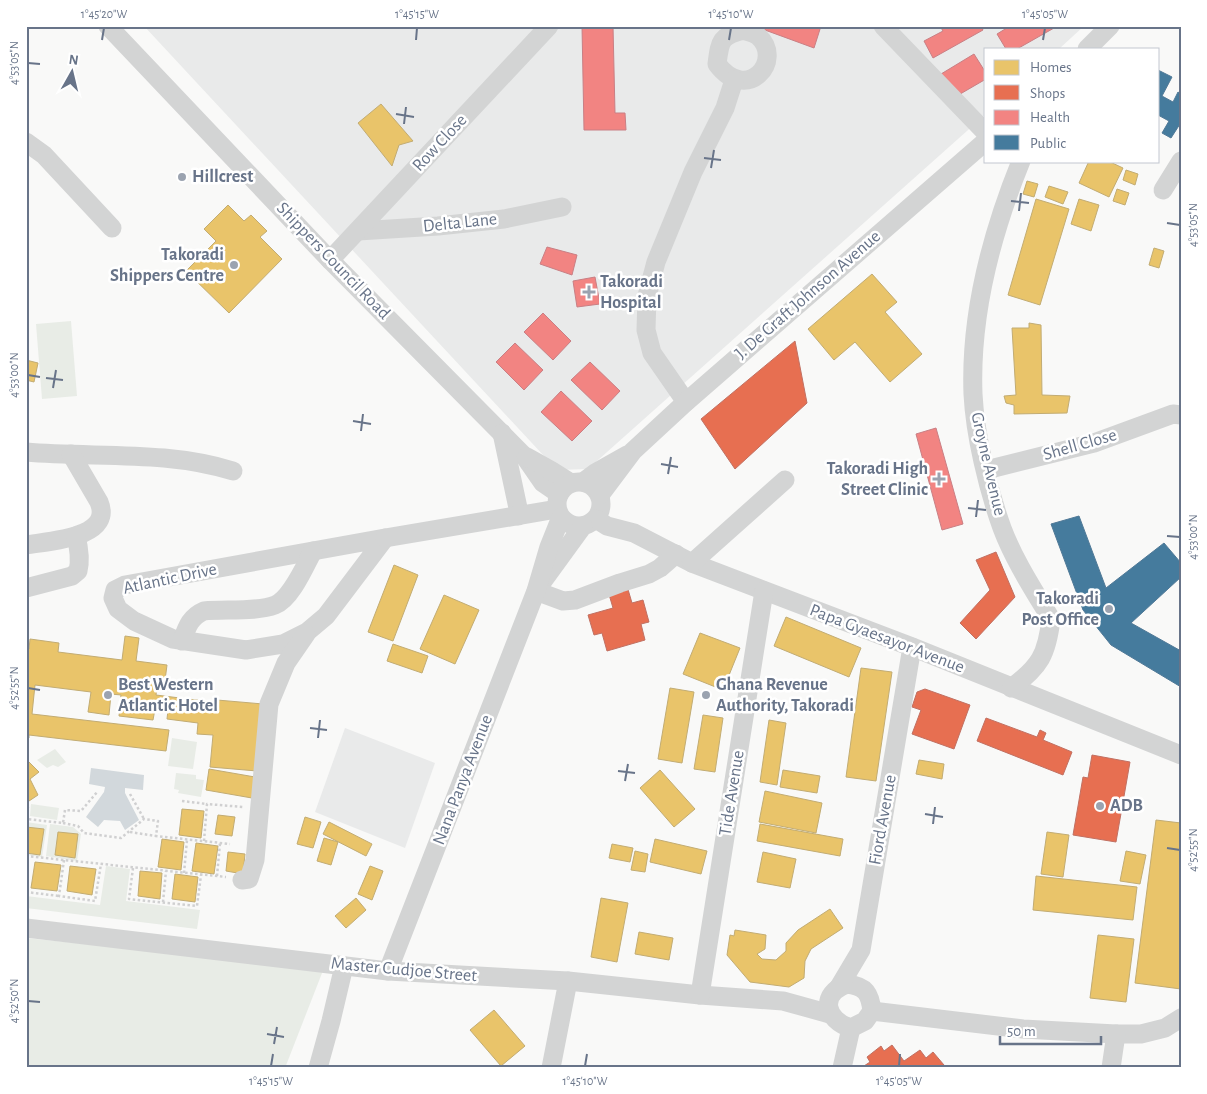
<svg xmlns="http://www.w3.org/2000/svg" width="1207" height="1094" font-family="'Alegreya Sans',sans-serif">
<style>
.built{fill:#e9eaea}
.green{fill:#e8ece6}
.water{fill:#d2d8dc}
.homes{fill:#e9c46a;stroke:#c2ac73}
.shops{fill:#e76f51;stroke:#c17062}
.health{fill:#f28482;stroke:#c97f84}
.public{fill:#457b9d;stroke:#507997}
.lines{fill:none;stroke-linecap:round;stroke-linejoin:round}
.path{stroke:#d0d0d1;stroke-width:2.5;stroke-dasharray:2.5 2.5;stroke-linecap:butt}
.minor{stroke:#d3d4d4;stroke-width:19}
.ticks{fill:none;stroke:#687489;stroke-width:2}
.poi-dot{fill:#9ba3b0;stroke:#fff;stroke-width:2}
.labels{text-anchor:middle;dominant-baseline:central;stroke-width:5;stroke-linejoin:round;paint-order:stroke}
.street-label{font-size:18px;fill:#687489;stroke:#fff}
.poi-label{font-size:18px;font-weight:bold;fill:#687489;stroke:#fff;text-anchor:start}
.neatline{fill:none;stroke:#687489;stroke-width:2}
.ticks-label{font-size:12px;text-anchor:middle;fill:#687489}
</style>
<rect width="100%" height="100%" fill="#f9f9f8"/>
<!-- built -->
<g class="built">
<polygon points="144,26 1084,26 1059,49 986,49 986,114 588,469 557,470"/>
<polygon points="345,728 435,763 405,848 315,812"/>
</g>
<!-- green -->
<g class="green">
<polygon points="71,321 77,396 42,399 36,324"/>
<polygon points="172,738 197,742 193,769 168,766"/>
<polygon points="55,749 66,762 58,767 53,765 47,768 37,760"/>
<polygon points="176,773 196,775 196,779 204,780 201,797 178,793 179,790 174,789"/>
<polygon points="31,804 59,808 57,820 30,816"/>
<polygon points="26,822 47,825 42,857 26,855"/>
<polygon points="50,824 73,827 81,834 77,861 46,856"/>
<polygon points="106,866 130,869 126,901 200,910 197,929 26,908 26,896 100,905"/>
<polygon points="26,938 324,968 285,1068 26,1068"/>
</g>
<!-- water -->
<polygon class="water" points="91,768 144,775 143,790 125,788 125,793 139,820 125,830 120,821 104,820 98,827 86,817 104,792 105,787 89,784"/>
<!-- homes -->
<g class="homes">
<polygon points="381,104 413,141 399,145 392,166 358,123"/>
<polygon points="1089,161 1108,161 1123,168 1109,197 1079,183"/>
<polygon points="1126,170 1138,174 1135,185 1123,180"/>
<polygon points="1027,181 1038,184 1034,197 1023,194"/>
<polygon points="1049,186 1068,192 1063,204 1045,197"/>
<polygon points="1117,189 1129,193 1125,205 1113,201"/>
<polygon points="1036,199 1069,209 1040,305 1008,295"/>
<polygon points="1079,199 1099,205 1091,231 1071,224"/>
<polygon points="228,205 244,221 251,215 267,231 260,237 282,259 229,313 186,271 216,241 204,229"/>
<polygon points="1154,248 1164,251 1159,268 1149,265"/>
<polygon points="872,274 897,302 885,312 922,354 890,382 855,342 834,360 808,329"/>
<polygon points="1029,323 1041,325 1042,395 1070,396 1067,413 1014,414 1014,405 1006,403 1004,396 1016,395 1012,328 1029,328"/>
<polygon points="26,360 38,363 34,382 26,380"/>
<polygon points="394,565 418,575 393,641 368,632"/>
<polygon points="444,595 479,610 455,664 420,649"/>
<polygon points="786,617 861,648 849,677 774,646"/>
<polygon points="700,633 740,648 723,690 683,674"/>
<polygon points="125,636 139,638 136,661 167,665 164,688 157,687 156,695 204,701 203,706 216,707 217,700 263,704 257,771 210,767 213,735 197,734 198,723 167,719 168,710 155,709 153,720 119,716 121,695 111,694 109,715 88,712 91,692 35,685 32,714 169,730 166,751 29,735 29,738 26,738 26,649 29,649 30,639 59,643 58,652 122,660"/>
<polygon points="393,644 428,656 422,673 387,661"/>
<polygon points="861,668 892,672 876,781 846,777"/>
<polygon points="670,688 694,692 682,763 658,759"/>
<polygon points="703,715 723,718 715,772 694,769"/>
<polygon points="769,720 786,723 777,785 760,782"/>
<polygon points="26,759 39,772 30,779 38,795 26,803"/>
<polygon points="919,760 944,764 942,779 916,774"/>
<polygon points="209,769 255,777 252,798 206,790"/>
<polygon points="660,770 695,809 674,827 640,788"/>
<polygon points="783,770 820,776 817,793 780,787"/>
<polygon points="765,791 822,803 816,833 759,822"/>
<polygon points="182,809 204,811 201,838 179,835"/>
<polygon points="218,815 235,817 232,836 215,834"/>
<polygon points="305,817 321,822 313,848 297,844"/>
<polygon points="1156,820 1181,823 1181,989 1135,983"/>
<polygon points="329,822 372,844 366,856 323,834"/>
<polygon points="760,824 843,839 840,856 757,841"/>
<polygon points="26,827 44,829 40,855 26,853"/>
<polygon points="58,832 78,834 75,858 55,855"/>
<polygon points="1047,832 1069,835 1063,877 1041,874"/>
<polygon points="324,838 338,842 331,865 317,861"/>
<polygon points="162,839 184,842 181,870 158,867"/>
<polygon points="655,839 707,851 701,874 650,862"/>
<polygon points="196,843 218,846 214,874 192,871"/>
<polygon points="612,844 633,848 630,862 609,858"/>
<polygon points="635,851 648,854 645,872 631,870"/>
<polygon points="1126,851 1146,855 1140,884 1120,881"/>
<polygon points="228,852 245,854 243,874 226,871"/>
<polygon points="763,852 796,859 790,888 757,882"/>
<polygon points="35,862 61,865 57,891 31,888"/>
<polygon points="70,866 96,869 92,895 67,891"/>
<polygon points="370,866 383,871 372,900 358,894"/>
<polygon points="140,871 162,873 160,899 138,896"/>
<polygon points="175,874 198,877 195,902 172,899"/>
<polygon points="1036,876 1137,887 1133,920 1033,910"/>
<polygon points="356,898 366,910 346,928 335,916"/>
<polygon points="601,898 628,903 617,962 591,957"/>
<polygon points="830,909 843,928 811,949 805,961 804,978 789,987 750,982 727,955 730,935 734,936 735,930 766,935 765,949 757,954 762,959 776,960 786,951 786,943 798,930"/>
<polygon points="639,932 673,938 669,960 635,954"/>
<polygon points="1098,935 1134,939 1126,1002 1090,998"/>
<polygon points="494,1010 525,1046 501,1066 470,1030"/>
</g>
<!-- shops -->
<g class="shops">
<polygon points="795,341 807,403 735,469 701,419"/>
<polygon points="996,552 1015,597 976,639 960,623 990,590 976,560"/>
<polygon points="627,586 632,603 643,600 649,622 641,624 645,640 607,651 602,633 594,635 588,615 613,608 608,591"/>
<polygon points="925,689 970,705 954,749 912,734 921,710 912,707 917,692"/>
<polygon points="986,718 1037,737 1040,730 1046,733 1043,740 1072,752 1063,775 977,741"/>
<polygon points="1092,755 1130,762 1116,842 1073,835 1083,777 1088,778"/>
<polygon points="892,1045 904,1061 920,1050 926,1058 933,1052 944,1065 940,1068 865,1068 864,1066 870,1062 867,1057 881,1046 884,1051"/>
</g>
<!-- health -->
<g class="health">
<polygon points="582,26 613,26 615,113 625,113 626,130 584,130"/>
<polygon points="754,26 821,26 814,48"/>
<polygon points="940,26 981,26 983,30 933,58 924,41 943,31"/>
<polygon points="1010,26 1053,26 1054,28 1017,49 1006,49 997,34"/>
<polygon points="974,54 986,73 986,79 955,97 941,74"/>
<polygon points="547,247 577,255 572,275 540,264"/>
<polygon points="595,277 600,304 577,307 573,281"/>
<polygon points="543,313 571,341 553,360 524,332"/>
<polygon points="515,343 543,370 524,390 496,362"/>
<polygon points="590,362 620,391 602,410 571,380"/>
<polygon points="561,391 592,421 572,441 541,412"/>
<polygon points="936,428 963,524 942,530 916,434"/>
</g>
<!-- public -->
<g class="public">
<polygon points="1158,70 1172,77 1162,96 1173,102 1178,92 1181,94 1181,124 1180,124 1171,138 1162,133 1169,121 1158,115"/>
<polygon points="1079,516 1106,588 1164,543 1181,563 1181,577 1131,623 1181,651 1181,687 1111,645 1083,610 1051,524"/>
</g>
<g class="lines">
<!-- path -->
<g class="path">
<polyline points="130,794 144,819"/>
<polyline points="182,801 207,804"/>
<polyline points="28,807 26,819 63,823 65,810 81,811 98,791"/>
<polyline points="63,823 78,826 84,833 121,838 144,819 158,821 156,836 230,844"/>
<polyline points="130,832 156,836"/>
<polyline points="204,841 207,804 243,807"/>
<polyline points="26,856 226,877"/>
<polyline points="64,860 59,896 95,901 101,864"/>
<polyline points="133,868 129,899 197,906 201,875"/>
<polyline points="184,873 187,840"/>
<polyline points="217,876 220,843"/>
<polyline points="26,892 59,896"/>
<polyline points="163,902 166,871"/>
</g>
<!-- minor -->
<g class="minor">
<polyline points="108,26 330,260 525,457 543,483 559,494"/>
<polyline points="883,26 986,133"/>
<path d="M 743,30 C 748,32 754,33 758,36 C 785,60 747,104 717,64 C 720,41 720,36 743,30 Z"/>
<polyline points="1087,49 1110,26"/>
<polyline points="26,142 44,155 112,228"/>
<polyline points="1163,190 1181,161"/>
<polyline points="358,231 438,226 504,219 562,207"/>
<polyline points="330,260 549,26"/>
<polyline points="686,402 652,353 646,330 647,296 656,262 693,172 725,108 734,80"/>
<polyline points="502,433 518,508 518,516"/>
<path d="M 26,452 C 95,458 166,450 233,471"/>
<polyline points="527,457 552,471 571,483"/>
<polyline points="986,470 1094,443 1173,414 1181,415"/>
<circle cx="579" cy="504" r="22"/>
<polyline points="583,482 595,473 627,455"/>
<polyline points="600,495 633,451 686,402 986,141"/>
<polyline points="596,519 607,526 634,533 692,563 912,647 1181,755"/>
<polygon points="385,538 326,616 307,632 283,644 246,650 173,639 134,621 118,609 113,598 115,590 125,585"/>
<polyline points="385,538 557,509"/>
<path d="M 26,545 C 49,541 114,538 99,502 L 71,454"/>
<polyline points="692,563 785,480"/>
<polyline points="543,581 583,526"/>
<path d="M 26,588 L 72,576 L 78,571 C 81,559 79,548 76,536"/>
<polyline points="536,591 563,601 575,600 620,583 649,574 660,568 676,554"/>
<path d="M 182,641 C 187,627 190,617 204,611 C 225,609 257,612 275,605 C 291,599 305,566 313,551"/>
<path d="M 1011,688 C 1040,667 1047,654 1051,619 C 1033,589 1014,560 1002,528 C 988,489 975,435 973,394 C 970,314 991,235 1021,161"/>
<polyline points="242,880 249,879 255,860 269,704 286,663 306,634"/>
<polyline points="26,928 388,971 568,981 700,995 783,1001 830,1014"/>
<polyline points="388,971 536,591 549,547 561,517"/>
<path d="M 847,984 C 866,986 870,994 872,1011 L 865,1021 L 851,1028 C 825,1020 819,994 847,984 Z"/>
<polyline points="839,987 861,950 912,647"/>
<polyline points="700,995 764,591"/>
<polyline points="872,1011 1023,1029 1116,1034 1141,1034 1165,1028 1181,1018"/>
<polyline points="318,1068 331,1021 344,966"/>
<polyline points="551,1068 568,981"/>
<polyline points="842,1068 851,1028"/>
<polyline points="1111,1068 1116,1034"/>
</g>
</g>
<!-- ticks -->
<path class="ticks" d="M 102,40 L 104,28M 416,40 L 417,28M 729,40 L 731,28M 1043,40 L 1045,28M 28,63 L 40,64M 396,114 L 414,117M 404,124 L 406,107M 704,158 L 721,160M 711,168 L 714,150M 1011,201 L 1029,203M 1019,211 L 1021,193M 1167,223 L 1180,225M 28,375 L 40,377M 46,378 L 63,380M 53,388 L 56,370M 353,421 L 371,424M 361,431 L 363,414M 661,464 L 678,467M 668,474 L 671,457M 968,508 L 986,510M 976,517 L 978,500M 1167,536 L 1180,537M 28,688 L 40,690M 310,728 L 327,730M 318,738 L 320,720M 618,771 L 635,773M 625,781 L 628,764M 925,814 L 943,817M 933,824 L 935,807M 1167,848 L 1180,850M 28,1001 L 40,1002M 267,1034 L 284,1037M 274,1044 L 277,1027M 271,1066 L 273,1054M 585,1066 L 587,1054M 899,1066 L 900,1054"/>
<!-- markers -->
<g class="poi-dot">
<circle cx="182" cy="177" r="5"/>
<circle cx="234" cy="265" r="5"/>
<path d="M586.5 284.5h5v5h5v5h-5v5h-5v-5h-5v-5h5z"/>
<path d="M936.5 471.5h5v5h5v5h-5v5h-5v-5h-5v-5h5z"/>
<circle cx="1109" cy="609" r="5"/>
<circle cx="108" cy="695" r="5"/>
<circle cx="706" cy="695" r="5"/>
<circle cx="1100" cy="806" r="5"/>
</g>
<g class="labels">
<!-- street labels -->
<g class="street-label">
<text transform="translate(440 143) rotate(-47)">Row Close</text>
<text transform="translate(460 223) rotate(-6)">Delta Lane</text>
<text transform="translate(333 261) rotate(46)">Shippers Council Road</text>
<text transform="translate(808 295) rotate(-41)">J. De Graft Johnson Avenue</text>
<text transform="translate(1080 445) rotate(-16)">Shell Close</text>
<text transform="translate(988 464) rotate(77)">Groyne Avenue</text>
<text transform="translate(170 579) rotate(-12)">Atlantic Drive</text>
<text transform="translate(887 639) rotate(21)">Papa Gyaesayor Avenue</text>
<text transform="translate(463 780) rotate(-69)">Nana Panya Avenue</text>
<text transform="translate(732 793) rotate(-81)">Tide Avenue</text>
<text transform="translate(883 820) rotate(-80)">Fiord Avenue</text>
<text transform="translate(404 970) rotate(5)">Master Cudjoe Street</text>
</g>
<!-- poi labels -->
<g class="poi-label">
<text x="192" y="177">Hillcrest</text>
<text x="224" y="255" text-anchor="end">Takoradi<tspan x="224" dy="21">Shippers Centre</tspan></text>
<text x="600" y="282">Takoradi<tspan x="600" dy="21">Hospital</tspan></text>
<text x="928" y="469" text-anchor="end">Takoradi High<tspan x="928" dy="21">Street Clinic</tspan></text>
<text x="1099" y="599" text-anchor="end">Takoradi<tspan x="1099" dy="21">Post Office</tspan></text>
<text x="118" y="685">Best Western<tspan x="118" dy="21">Atlantic Hotel</tspan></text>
<text x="716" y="685">Ghana Revenue<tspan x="716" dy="21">Authority, Takoradi</tspan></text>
<text x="1110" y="806">ADB</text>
</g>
</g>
<!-- border -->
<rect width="1207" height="1094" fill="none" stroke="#ffffff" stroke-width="55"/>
<!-- legend -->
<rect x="984" y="48" width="175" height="115" fill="#ffffff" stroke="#c3c7d0"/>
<rect x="994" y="60" width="25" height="15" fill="#e9c46a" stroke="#c3c7d0"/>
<text x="1030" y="72" font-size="15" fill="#687489">Homes</text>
<rect x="994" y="85" width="25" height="15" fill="#e76f51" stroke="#c3c7d0"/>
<text x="1030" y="98" font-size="15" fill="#687489">Shops</text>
<rect x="994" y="110" width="25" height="15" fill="#f28482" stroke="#c3c7d0"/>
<text x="1030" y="122" font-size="15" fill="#687489">Health</text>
<rect x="994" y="135" width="25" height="15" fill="#457b9d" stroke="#c3c7d0"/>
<text x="1030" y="148" font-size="15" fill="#687489">Public</text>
<!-- north arrow -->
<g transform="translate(72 72) rotate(8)" stroke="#ffffff" stroke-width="4" paint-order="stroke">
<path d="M0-4L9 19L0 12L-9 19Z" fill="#687489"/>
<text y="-8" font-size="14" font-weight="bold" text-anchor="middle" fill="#687489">N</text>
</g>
<!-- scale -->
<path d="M1000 1036v8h101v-8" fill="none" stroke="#687489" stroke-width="2.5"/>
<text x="1007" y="1036" font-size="15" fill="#687489" stroke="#ffffff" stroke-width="4" paint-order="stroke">50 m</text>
<rect x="28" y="28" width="1152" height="1038" class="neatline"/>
<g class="ticks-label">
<text x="104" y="18">1°45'20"W</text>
<text x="417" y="18">1°45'15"W</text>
<text x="731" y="18">1°45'10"W</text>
<text x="1045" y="18">1°45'05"W</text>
<text transform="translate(14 63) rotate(-90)" y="4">4°53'05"N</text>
<text transform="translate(1193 225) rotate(-90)" y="4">4°53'05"N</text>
<text transform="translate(14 375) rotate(-90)" y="4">4°53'00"N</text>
<text transform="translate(1193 537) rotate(-90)" y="4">4°53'00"N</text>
<text transform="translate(14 688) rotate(-90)" y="4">4°52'55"N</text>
<text transform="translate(1193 850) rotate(-90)" y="4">4°52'55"N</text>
<text transform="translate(14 1001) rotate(-90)" y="4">4°52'50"N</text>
<text x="271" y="1085">1°45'15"W</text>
<text x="585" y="1085">1°45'10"W</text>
<text x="899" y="1085">1°45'05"W</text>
</g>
</svg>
